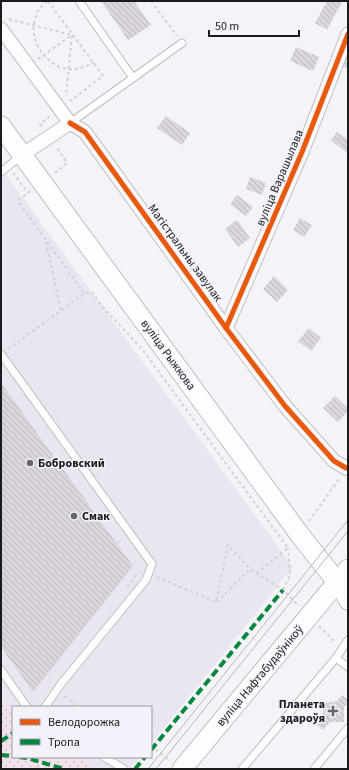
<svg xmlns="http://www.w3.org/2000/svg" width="349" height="770" font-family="'Source Sans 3',sans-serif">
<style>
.built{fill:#e9e6f2}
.grass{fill:url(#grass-dots)}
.building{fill:url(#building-back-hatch)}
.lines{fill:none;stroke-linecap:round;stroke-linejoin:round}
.service-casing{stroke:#c0bfc3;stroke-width:9}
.minor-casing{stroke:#c0bfc3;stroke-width:15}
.tertiary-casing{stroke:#c0bfc3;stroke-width:19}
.secondary-casing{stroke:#c0bfc3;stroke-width:21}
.path{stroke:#d2d2d3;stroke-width:2;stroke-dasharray:3 3;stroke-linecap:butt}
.service{stroke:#fdfdfe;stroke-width:7}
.minor{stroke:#fdfdfe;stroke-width:13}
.tertiary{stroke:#fdfdfe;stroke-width:17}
.secondary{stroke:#fdfdfe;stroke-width:19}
.tram{stroke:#b9b9ba;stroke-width:1}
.quiet{stroke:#00873e;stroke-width:4;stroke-dasharray:8 4;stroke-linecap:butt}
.cycleway-casing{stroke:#f3f1fa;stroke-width:8}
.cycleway{stroke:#e8590c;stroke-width:5}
.poi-dot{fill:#67666a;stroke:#f3f1fa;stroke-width:1.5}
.labels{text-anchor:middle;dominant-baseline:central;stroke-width:3;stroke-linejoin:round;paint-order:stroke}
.street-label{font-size:12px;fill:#1b1a1d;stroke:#f3f1fa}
.poi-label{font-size:12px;font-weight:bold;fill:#1b1a1d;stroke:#f3f1fa;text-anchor:start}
</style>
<defs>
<pattern id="grass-dots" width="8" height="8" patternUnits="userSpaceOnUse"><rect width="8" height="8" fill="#f3e2ec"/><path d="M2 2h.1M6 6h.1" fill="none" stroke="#d0c1ca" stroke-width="1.8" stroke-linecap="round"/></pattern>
<pattern id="building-back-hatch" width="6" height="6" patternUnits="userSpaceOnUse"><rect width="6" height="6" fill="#dbd5de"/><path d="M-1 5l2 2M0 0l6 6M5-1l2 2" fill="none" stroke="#bbb6be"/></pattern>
</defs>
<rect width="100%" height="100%" fill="#f4f3f8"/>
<!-- built -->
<g class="built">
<polygon points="1,168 293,567 151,744 151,707 13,707 13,713 1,697"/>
<polygon points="75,757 140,757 130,769 99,769"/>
</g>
<!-- grass -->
<polygon class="grass" points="1,697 13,713 13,757 75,757 99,769 1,769"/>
<!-- building -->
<g class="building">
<polygon points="101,1 134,1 151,25 128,40"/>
<polygon points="327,1 342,2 327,30 315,23"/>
<polygon points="296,47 319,57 313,71 290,61"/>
<polygon points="348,53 348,69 342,66"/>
<polygon points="166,116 190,133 182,145 157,128"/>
<polygon points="337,132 348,140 347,153 331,140"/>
<polygon points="250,177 266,183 262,195 246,189"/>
<polygon points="237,195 253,207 246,216 230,204"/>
<polygon points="300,218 312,225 304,237 293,230"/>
<polygon points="237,220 250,238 238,247 225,229"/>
<polygon points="274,276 288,290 277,302 263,289"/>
<polygon points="309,328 321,338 311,351 298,341"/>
<polygon points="1,383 133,566 33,692 1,647"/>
<polygon points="335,396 348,408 348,411 338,422 323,408"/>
<polygon points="342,695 348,700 348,703 344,707 344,722 330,722 323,730 316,724 323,716 323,703 337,701"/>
</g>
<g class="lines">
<!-- service casing -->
<g class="service-casing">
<g id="service">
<polyline points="79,1 133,78"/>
<polyline points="70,123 182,43"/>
<polyline points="1,172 22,155"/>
<polyline points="1,354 152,564 146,580 61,684 45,707"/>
<polyline points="336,658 348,667"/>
<polyline points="1,670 27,707"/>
<polyline points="104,757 124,769"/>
<polyline points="242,769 336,658 348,640"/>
<polyline points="314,769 348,728"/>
</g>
</g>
<!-- minor casing -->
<g class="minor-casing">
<g id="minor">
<polyline points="1,29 70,123 22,155"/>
<polyline points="70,123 85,132 226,328 285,406 334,461 346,468 348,467"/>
<polyline points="226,328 302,152 348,34"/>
</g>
</g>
<!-- tertiary casing -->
<g class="tertiary-casing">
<polyline id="tertiary" points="337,582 348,601"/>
</g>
<!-- secondary casing -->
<g class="secondary-casing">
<g id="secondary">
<polyline points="1,126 300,535 337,582"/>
<polyline points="182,769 348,569"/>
</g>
</g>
<!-- path -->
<g class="path">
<path d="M 47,1 C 42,6 38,9 36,16 C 27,39 45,67 69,69 C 78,70 86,66 94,63"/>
<polyline points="48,1 103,76 70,101"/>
<polyline points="151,1 177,36"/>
<polyline points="9,19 72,35 66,96"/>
<polyline points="38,59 72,35"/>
<polyline points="42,126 40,124 50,116"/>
<polyline points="13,173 28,193"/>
<polyline points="55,173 67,163 56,146"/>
<polyline points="30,191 18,201 84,293"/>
<polyline points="46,242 61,311"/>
<polyline points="8,349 84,294 92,292 102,306 142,349 288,548 256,574"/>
<polyline points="309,521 339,479"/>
<polyline points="117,543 122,539"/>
<polyline points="157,577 216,602 228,545 250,569 283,590 299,606"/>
<polyline points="127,587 138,573"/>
<polyline points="283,590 290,575 288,548"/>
<polyline points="217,602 250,569"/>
<polyline points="319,626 336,643"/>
<polyline points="64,696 79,707"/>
<polyline points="151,746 169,760"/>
</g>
<!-- service -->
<use href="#service" class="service"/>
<!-- minor -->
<use href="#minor" class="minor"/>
<!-- tertiary -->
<use href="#tertiary" class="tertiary"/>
<!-- secondary -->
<use href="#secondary" class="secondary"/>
<!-- tram -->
<g class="tram">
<polyline points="148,769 348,520"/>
<polyline points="156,769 348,531"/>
</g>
<!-- quiet -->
<g class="quiet">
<polyline points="1,741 13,733"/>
<polyline points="151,750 283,590"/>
<polyline points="1,755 13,756"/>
<polyline points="19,757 27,758 64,769"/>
<polyline points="135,769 145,757"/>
</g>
<!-- cycleway casing -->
<g class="cycleway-casing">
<g id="cycleway">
<polyline points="70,123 85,132 226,328 285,406 334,461 346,468 348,467"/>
<polyline points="226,328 302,152 348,34"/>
</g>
</g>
<!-- cycleway -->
<use href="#cycleway" class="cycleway"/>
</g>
<!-- markers -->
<g class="poi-dot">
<circle cx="30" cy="463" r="4"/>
<circle cx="74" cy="516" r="4"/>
<path d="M331 705h4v4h4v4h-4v4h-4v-4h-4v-4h4z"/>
</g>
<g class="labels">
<!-- street labels -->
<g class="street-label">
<text transform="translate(280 178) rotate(-67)">вуліца Варашылава</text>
<text transform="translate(185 253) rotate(54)">Магістральны завулак</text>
<text transform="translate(168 355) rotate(54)">вуліца Рыжкова</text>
<text transform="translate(260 676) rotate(-50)">вуліца Нафтабудаўнікоў</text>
</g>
<!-- poi labels -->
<g class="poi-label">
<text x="38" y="463">Бобровский</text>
<text x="82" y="516">Смак</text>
<text x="325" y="704" text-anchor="end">Планета<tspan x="325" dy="14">здароўя</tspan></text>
</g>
</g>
<!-- border -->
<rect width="349" height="770" fill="none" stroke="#1b1a1d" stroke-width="4"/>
<!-- legend -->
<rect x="12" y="706" width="140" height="52" fill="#f3f1fa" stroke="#9d9ba2"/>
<rect x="20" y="719" width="20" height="6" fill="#e8590c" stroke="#9d9ba2"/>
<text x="48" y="726" font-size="12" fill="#1b1a1d">Велодорожка</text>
<rect x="20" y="739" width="20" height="6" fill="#00873e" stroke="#9d9ba2"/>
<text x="48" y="746" font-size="12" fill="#1b1a1d">Тропа</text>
<!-- scale -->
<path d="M209 30v6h90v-6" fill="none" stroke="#1b1a1d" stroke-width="2"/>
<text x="215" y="30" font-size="12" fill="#1b1a1d" stroke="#f3f1fa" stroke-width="3" paint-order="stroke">50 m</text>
</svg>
